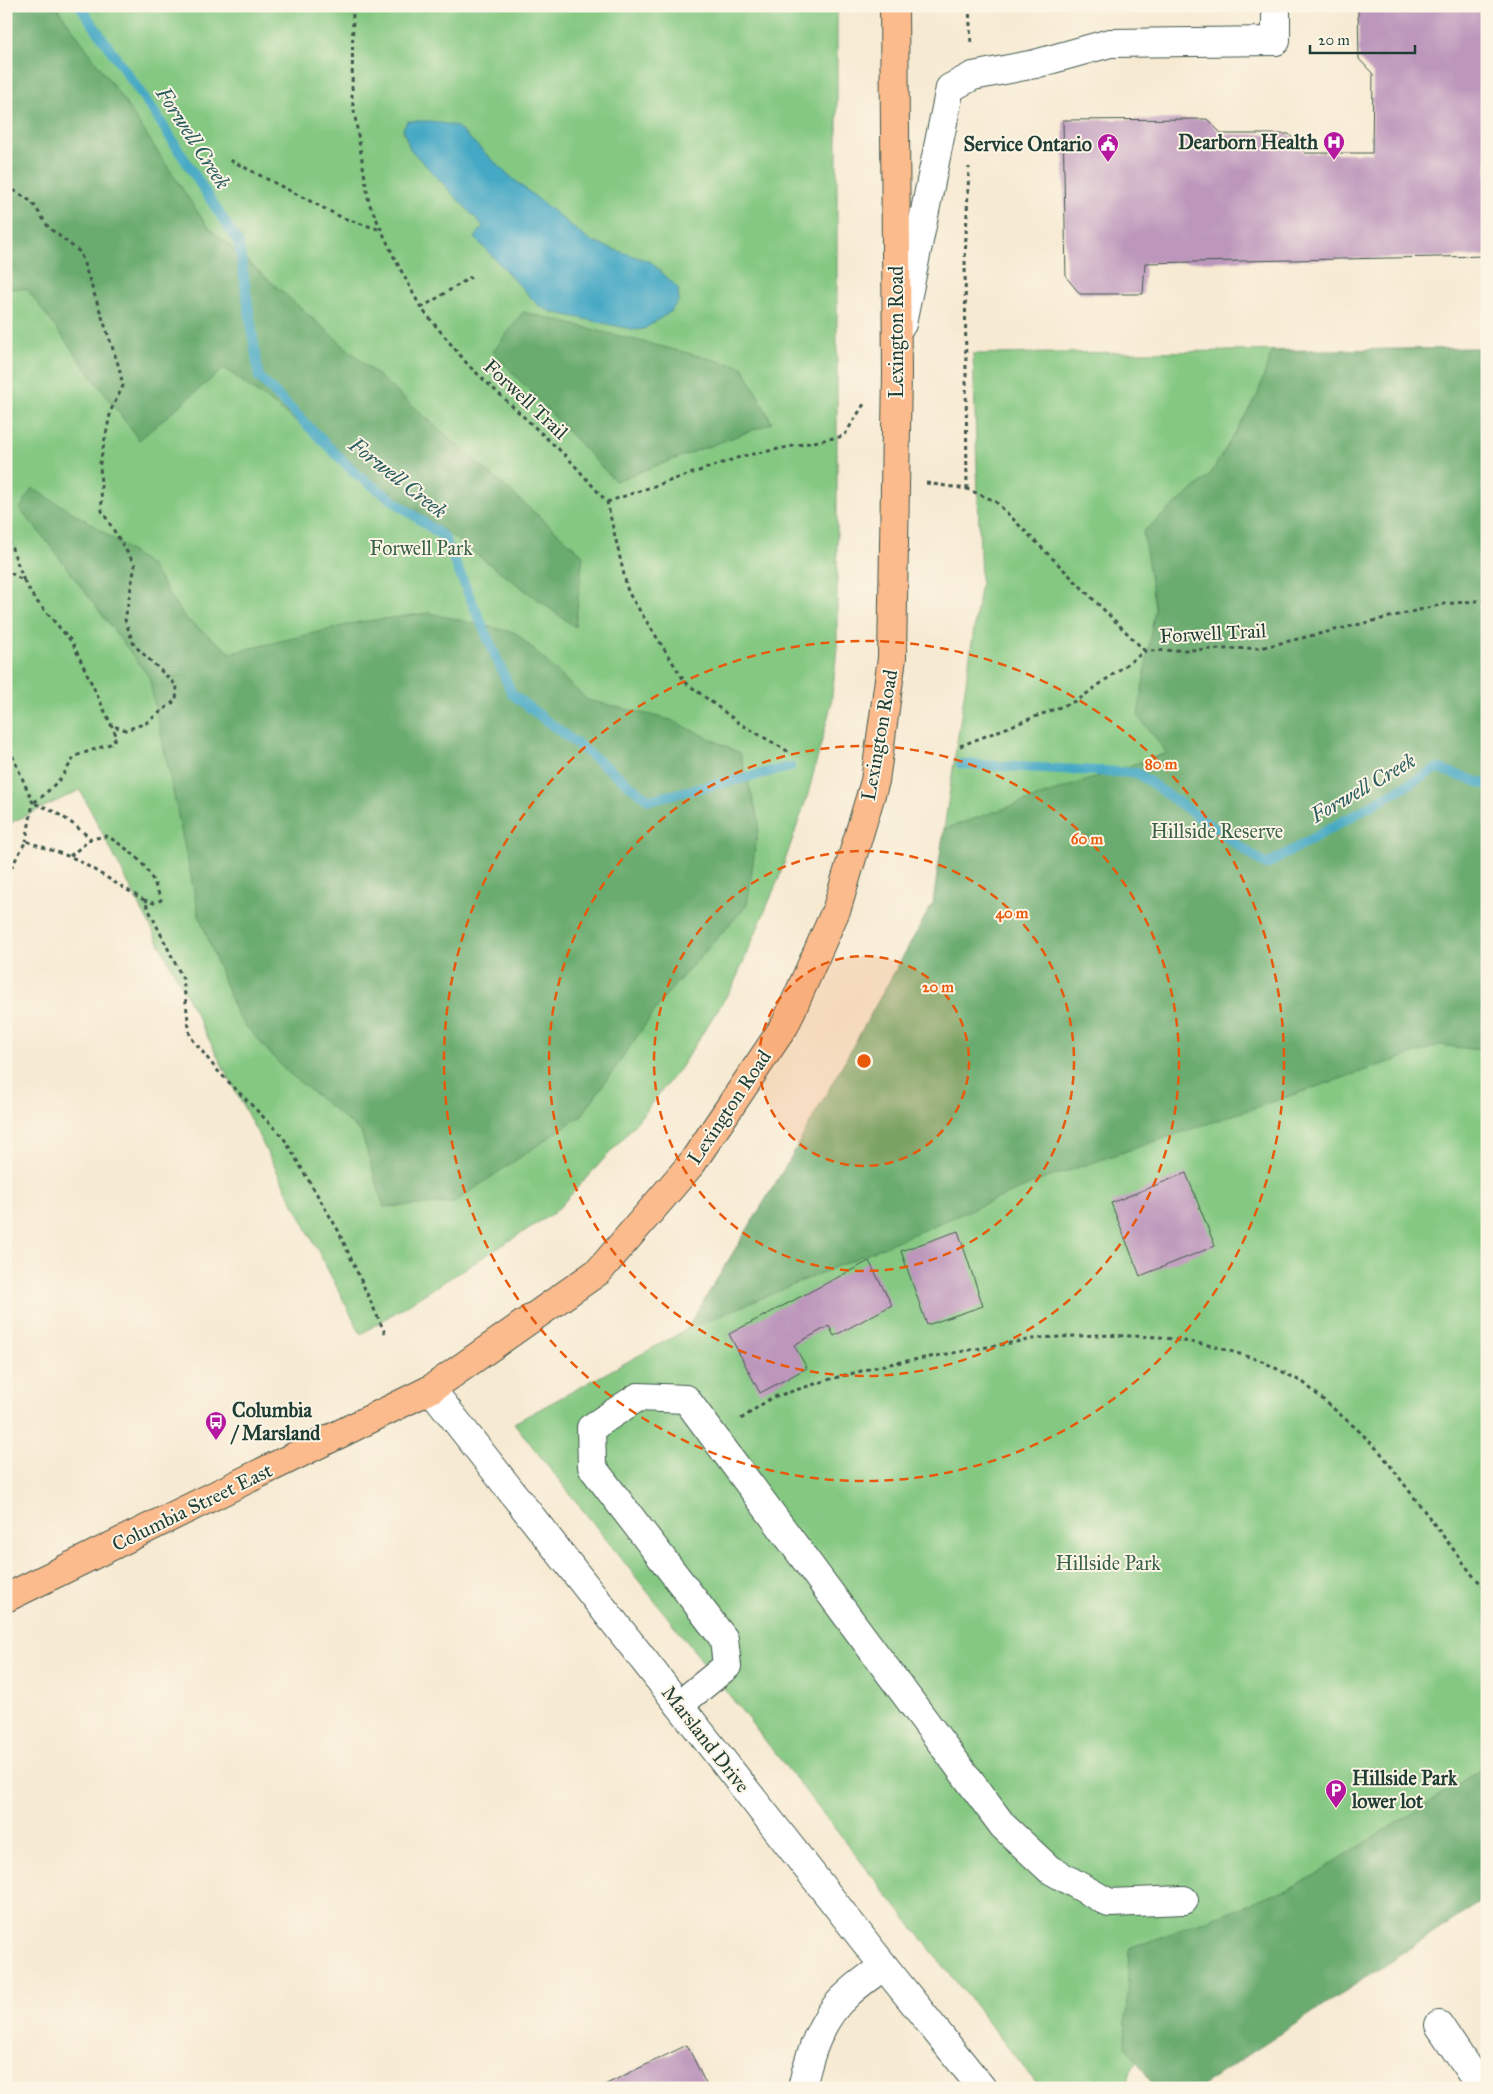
<svg xmlns="http://www.w3.org/2000/svg" width="1493" height="2094" font-family="'IM FELL Great Primer',serif">
<style>
.green{fill:#84c882;stroke:#52825b}
.forest{fill:#6bac70;stroke:#457452}
.water{fill:#45a8c4;stroke:#32727c}
.lines{fill:none;stroke-linecap:round;stroke-linejoin:round}
.stream{stroke:#45a8c4;stroke-width:10}
.building{fill:#bc96bb}
.minor-casing{stroke:#3f574c;stroke-width:30}
.major-casing{stroke:#3f574c;stroke-width:30}
.path{stroke:#3f574c;stroke-width:3;stroke-dasharray:4 4;stroke-linecap:butt}
.minor{stroke:#fff;stroke-width:28}
.major{stroke:#fbbb8c;stroke-width:28}
.ring{fill:none;stroke:#e8590c;stroke-width:2.5;stroke-dasharray:9 6}
.labels{text-anchor:middle;dominant-baseline:central;stroke-width:4;stroke-linejoin:round;paint-order:stroke}
.poi-label{font-size:20px;font-weight:bold;fill:#1f3d34;stroke:#fcf5e5;text-anchor:end}
.street-label{font-size:20px;fill:#1f3d34;stroke:#fcf5e5}
.park-label{font-size:20px;fill:#386048;stroke:#fcf5e5}
.water-label{font-size:21px;font-style:italic;fill:#2a5d5f;stroke:#fcf5e5}
.centre{fill:#e8590c;stroke:#fcf5e5;stroke-width:2.5}
.ring-label{font-size:15px;text-anchor:middle;font-weight:bold;fill:#e8590c;stroke:#fcf5e5;stroke-width:4;stroke-linejoin:round;paint-order:stroke}
</style>
<rect width="100%" height="100%" fill="#fcf5e5"/>
<filter id="ink" filterUnits="userSpaceOnUse"><feTurbulence type="fractalNoise" baseFrequency=".02" numOctaves="2"/><feDisplacementMap in="SourceGraphic" scale="10" xChannelSelector="R" yChannelSelector="G"/><feConvolveMatrix kernelMatrix="1 2 1 2 8 2 1 2 1" color-interpolation-filters="sRGB"/></filter>
<filter id="wash" filterUnits="userSpaceOnUse"><feTurbulence type="fractalNoise" baseFrequency=".0096" numOctaves="4" result="noise"/><feDisplacementMap in="SourceGraphic" scale="20" xChannelSelector="R" yChannelSelector="G"/><feGaussianBlur stdDeviation="1.12" result="paint"/><feColorMatrix in="noise" values="0 0 0 0 0 0 0 0 0 0 0 0 0 0 0 0 0 1.4 0 .05"/><feComposite in="paint" operator="in"/></filter>
<g filter="url(#wash)">
<rect width="100%" height="100%" fill="#f7ead3"/>
<!-- green -->
<g class="green">
<polygon points="6,6 837,6 837,649 831,705 808,794 779,878 733,986 680,1068 626,1135 555,1212 361,1334 80,790 6,825"/>
<polygon points="1487,348 1487,1803 1156,2025 1122,2088 1040,2088 514,1423 686,1330 786,1166 933,903 981,582 973,354"/>
</g>
<!-- forest -->
<g class="forest">
<polygon points="6,6 56,6 124,101 207,226 583,555 575,627 224,368 139,440 27,289 6,288"/>
<polygon points="523,312 743,367 772,423 615,481 493,352"/>
<polygon points="1487,348 1487,1051 1440,1045 1044,1179 686,1330 786,1166 933,903 944,829 1167,753 1138,716 1155,608 1143,532 1210,475 1258,394 1272,351"/>
<polygon points="32,488 95,526 150,565 185,618 231,653 360,622 429,613 516,633 587,700 671,720 740,753 759,821 747,905 666,995 582,1115 453,1203 384,1207 361,1132 284,1069 237,1016 199,915 149,677 49,544 20,509"/>
<polygon points="1487,1766 1487,1898 1198,2088 1156,2088 1125,2045 1129,1949 1297,1886"/>
</g>
<!-- water -->
<polygon class="water" points="407,121 430,121 456,126 512,178 590,241 651,262 678,288 679,300 670,312 644,329 635,330 552,312 538,305 475,238 483,226 410,149 403,129"/>
<g class="lines">
<!-- stream -->
<g class="stream">
<polyline points="80,6 156,115 239,244 259,377 355,473 444,537 512,694 649,800 790,767"/>
<polyline points="961,764 1137,773 1266,865 1437,768 1487,785"/>
</g>
</g>
<g id="blocks">
<!-- building -->
<g class="building">
<polygon points="1358,6 1487,6 1487,256 1145,263 1143,294 1080,294 1066,277 1063,120 1207,119 1222,134 1289,134 1305,153 1372,153 1373,74 1359,59"/>
<polygon points="1186,1173 1215,1246 1140,1276 1111,1203"/>
<polygon points="958,1231 983,1306 927,1325 901,1251"/>
<polygon points="869,1261 892,1305 834,1336 829,1326 794,1345 807,1368 760,1393 729,1334"/>
<polygon points="687,2045 708,2088 598,2088"/>
</g>
</g>
</g>
<g filter="url(#ink)">
<use href="#blocks" fill-opacity="0" stroke="#3f574c" stroke-width="1"/>
<g class="lines">
<!-- minor casing -->
<g class="minor-casing">
<g id="minor">
<polyline points="902,324 950,88 973,76 1035,64 1110,43 1276,41 1276,6"/>
<polyline points="431,1389 884,1966 982,2088"/>
<polyline points="679,1705 727,1666 724,1639 592,1467 591,1428 638,1397 686,1399 1003,1826 1049,1869 1109,1903 1184,1900"/>
<polyline points="1439,2025 1481,2088"/>
<path d="M 802,2088 C 809,2055 821,2017 847,1995 C 858,1984 872,1975 884,1966"/>
</g>
</g>
<!-- major casing -->
<g class="major-casing">
<polyline id="major" points="6,1598 431,1389 599,1271 692,1163 785,1025 837,908 875,781 892,658 897,373 894,6"/>
</g>
<!-- path -->
<g class="path">
<polyline points="353,6 352,98 369,203 394,257 421,308 469,366 568,458 607,502 628,592 685,682 739,723 789,752"/>
<polyline points="969,6 971,44"/>
<polyline points="230,160 343,218 381,230"/>
<polyline points="6,189 10,188 32,202 49,228 80,252 119,367 123,386 111,410 100,463 102,511 135,565 125,620 134,645 177,686 176,700 146,723 126,730 110,725"/>
<polyline points="421,308 471,277"/>
<polyline points="926,483 967,489 995,501 1145,651"/>
<polyline points="967,489 965,259 969,167"/>
<polyline points="607,502 743,456 844,436 864,404"/>
<polyline points="6,532 24,581 6,570"/>
<path d="M 24,581 L 34,598 L 72,642 L 117,737 L 110,744 L 75,756 L 62,777 L 44,795 L 33,803 C 56,810 73,823 91,839"/>
<polyline points="6,741 33,803 26,841"/>
<polyline points="960,746 1078,700 1145,651 1260,648 1444,604 1487,600"/>
<path d="M 70,856 L 91,839 L 107,836 C 138,855 149,866 161,900 L 154,903 L 144,900"/>
<polyline points="7,875 26,841 76,859 144,900 183,979 190,1036 216,1069 283,1137 338,1230 385,1333"/>
<polyline points="741,1419 771,1398 827,1380 884,1365 1039,1338 1096,1335 1160,1337 1214,1346 1262,1361 1304,1383 1358,1430 1380,1452 1474,1577 1487,1589"/>
</g>
<!-- minor -->
<use href="#minor" class="minor"/>
<!-- major -->
<use href="#major" class="major"/>
</g>
</g>
<!-- distance rings -->
<circle cx="864" cy="1061" r="105" fill="#e8590c" fill-opacity=".12"/>
<g class="ring">
<circle cx="864" cy="1061" r="105"/>
<circle cx="864" cy="1061" r="210"/>
<circle cx="864" cy="1061" r="315"/>
<circle cx="864" cy="1061" r="420"/>
</g>
<!-- icons -->
<defs>
<g id="hospital-pin" transform="scale(1.125)"><path d="M0 17L-7.5 6A9.5 9.5 0 1 1 7.5 6Z" fill="#b5179e" stroke="#fcf5e5"/><path d="M-5-5h3v3.5h4V-5h3V5h-3V1.5h-4V5h-3Z" fill="#fff"/></g>
<g id="civic-pin" transform="scale(1.125)"><path d="M0 17L-7.5 6A9.5 9.5 0 1 1 7.5 6Z" fill="#b5179e" stroke="#fcf5e5"/><path d="M-.6-6.5H3V-4.5H.6V-3L4-1V1h2V6H-6V1h2V-1L-.6-3ZM-1.2 2.5V6h2.4V2.5Z" fill="#fff"/></g>
<g id="bus-pin" transform="scale(1.125)"><path d="M0 17L-7.5 6A9.5 9.5 0 1 1 7.5 6Z" fill="#b5179e" stroke="#fcf5e5"/><path d="M-5-6H5V4H4V6H2V4H-2V6H-4V4H-5ZM-3.5-4V0h7V-4ZM-3.5 1.2v1.5H-2V1.2ZM2 1.2v1.5H3.5V1.2Z" fill="#fff"/></g>
<g id="parking-pin" transform="scale(1.125)"><path d="M0 17L-7.5 6A9.5 9.5 0 1 1 7.5 6Z" fill="#b5179e" stroke="#fcf5e5"/><path d="M-3.5-5.5H1a3.5 3.5 0 0 1 0 7H-1V5.5H-3.5ZM-1-3.4V-.6H.8a1.4 1.4 0 0 0 0-2.8Z" fill="#fff"/></g>
</defs>
<g fill-rule="evenodd">
<use href="#hospital-pin" x="1334" y="142"/>
<use href="#civic-pin" x="1108" y="144"/>
<use href="#bus-pin" x="216" y="1422"/>
<use href="#parking-pin" x="1336" y="1790"/>
</g>
<g class="labels">
<!-- poi labels -->
<g class="poi-label">
<text x="1318" y="142">Dearborn Health</text>
<text x="1092" y="144">Service Ontario</text>
<text x="232" y="1410" text-anchor="start">Columbia<tspan x="232" dy="23">/ Marsland</tspan></text>
<text x="1352" y="1778" text-anchor="start">Hillside Park<tspan x="1352" dy="23">lower lot</tspan></text>
</g>
<!-- street labels -->
<g class="street-label">
<text transform="translate(896 332) rotate(-90)">Lexington Road</text>
<text transform="translate(526 399) rotate(43)">Forwell Trail</text>
<text transform="translate(1213 633) rotate(-3)">Forwell Trail</text>
<text transform="translate(879 735) rotate(-80)">Lexington Road</text>
<text transform="translate(729 1107) rotate(-56)">Lexington Road</text>
<text transform="translate(192 1507) rotate(-26)">Columbia Street East</text>
<text transform="translate(706 1739) rotate(52)">Marsland Drive</text>
</g>
<!-- park labels -->
<g class="park-label">
<text x="421" y="548">Forwell Park</text>
<text x="1217" y="831">Hillside Reserve</text>
<text x="1108" y="1563">Hillside Park</text>
</g>
<!-- water labels -->
<g class="water-label">
<text transform="translate(193 138) rotate(57)">Forwell Creek</text>
<text transform="translate(398 478) rotate(38)">Forwell Creek</text>
<text transform="translate(1363 788) rotate(-30)">Forwell Creek</text>
</g>
</g>
<circle cx="864" cy="1061" r="8" class="centre"/>
<g class="ring-label">
<text x="1161" y="769">80 m</text>
<text x="1087" y="844">60 m</text>
<text x="1012" y="918">40 m</text>
<text x="938" y="992">20 m</text>
</g>
<!-- margin -->
<rect width="1493" height="2094" fill="none" stroke="#fcf5e5" stroke-width="25"/>
<!-- scale -->
<path d="M1310 45v8h105v-8" fill="none" stroke="#1f3d34" stroke-width="2.5"/>
<text x="1318" y="45" font-size="15" fill="#1f3d34" stroke="#fcf5e5" stroke-width="4" paint-order="stroke">20 m</text>
</svg>
